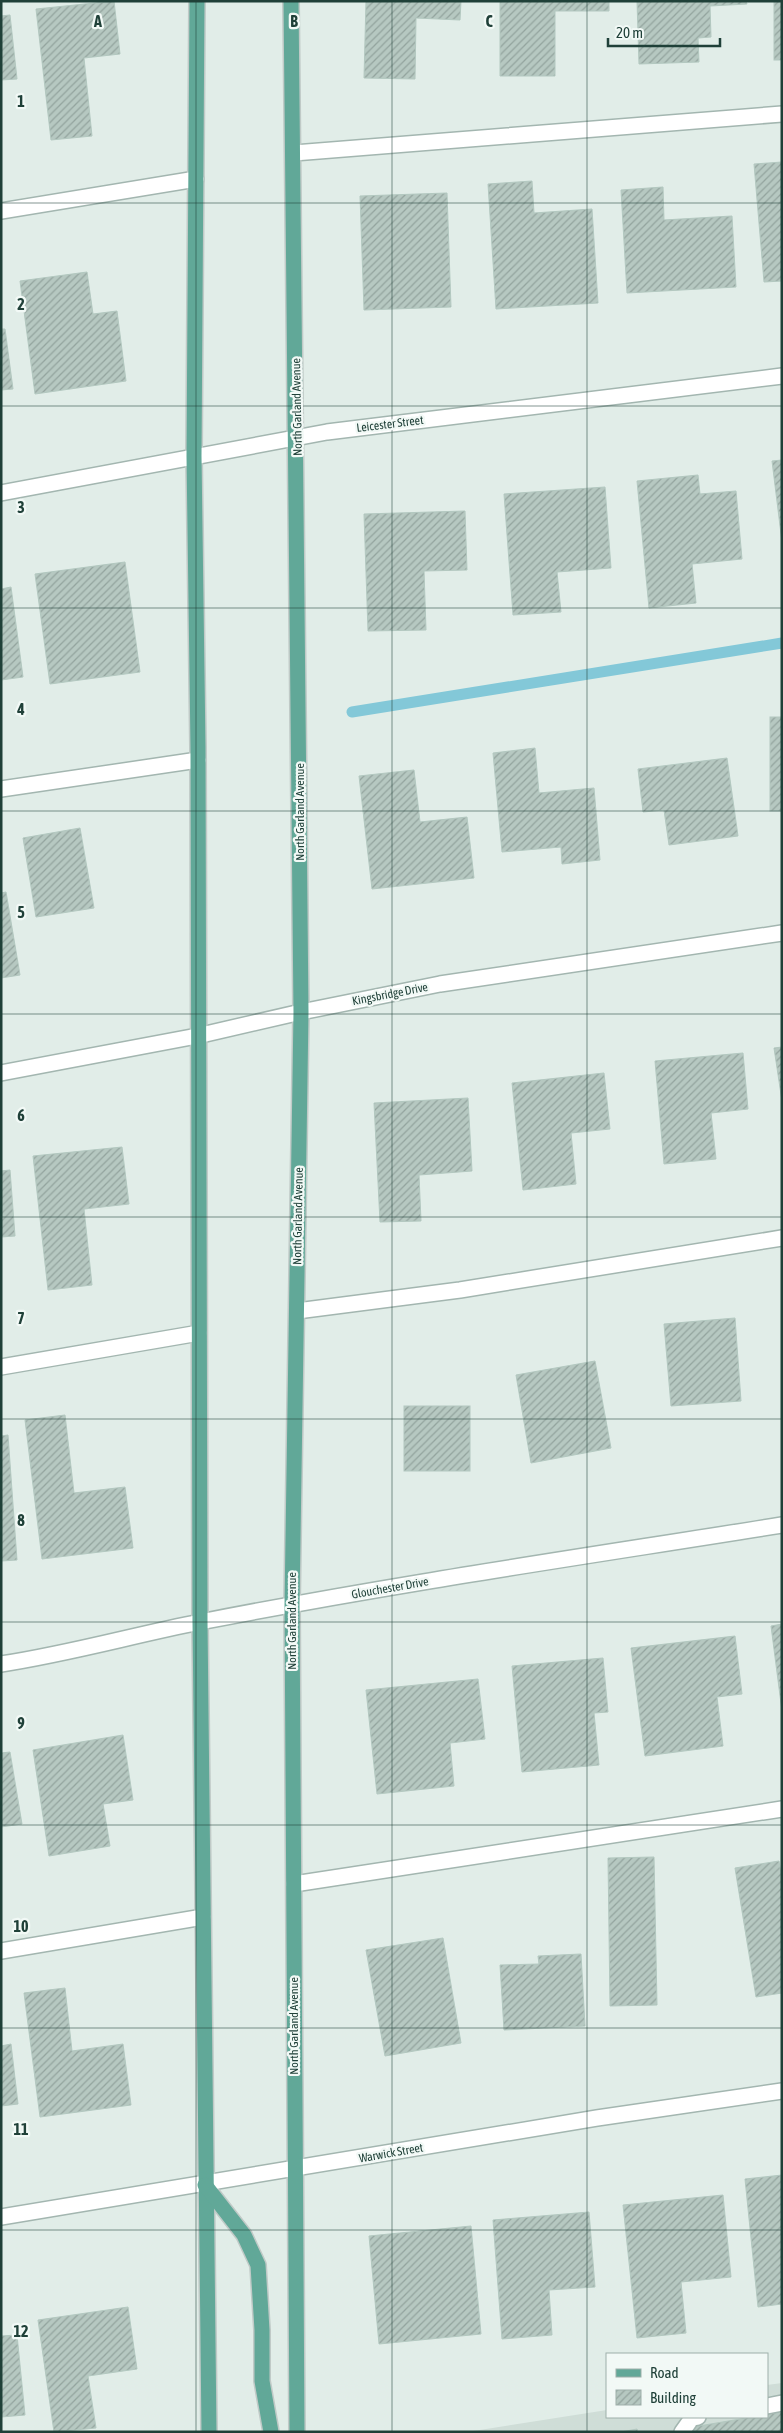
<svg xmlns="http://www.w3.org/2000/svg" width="783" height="2433" font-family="'Asap Condensed',sans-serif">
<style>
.built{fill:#cfddd7}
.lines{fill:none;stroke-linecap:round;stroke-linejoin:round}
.stream{stroke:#83c8d8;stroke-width:11}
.building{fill:url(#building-hatch);stroke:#b3c8c0}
.minor-casing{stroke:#a3b6b0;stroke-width:18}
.major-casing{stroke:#c0cac7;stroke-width:18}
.minor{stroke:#fff;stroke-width:15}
.major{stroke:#61a898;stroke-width:15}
.grid{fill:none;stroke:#1f4038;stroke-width:1;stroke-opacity:0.55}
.labels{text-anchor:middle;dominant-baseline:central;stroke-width:4.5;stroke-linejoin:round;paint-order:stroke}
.street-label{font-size:12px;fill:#1f4038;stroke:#f2f9f6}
.grid-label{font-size:16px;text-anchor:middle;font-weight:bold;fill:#1f4038;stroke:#f2f9f6;stroke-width:4.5;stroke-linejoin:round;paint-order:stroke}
</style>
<defs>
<pattern id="building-hatch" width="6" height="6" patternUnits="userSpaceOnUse" patternTransform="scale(1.25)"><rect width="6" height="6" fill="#b6c8c1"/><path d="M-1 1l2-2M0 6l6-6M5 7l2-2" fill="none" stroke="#93a49e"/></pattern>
</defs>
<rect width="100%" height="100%" fill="#e1ede8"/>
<!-- built -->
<polygon class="built" points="782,2383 782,2432 467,2432 607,2410 607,2417 767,2417 767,2385"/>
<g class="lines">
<!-- stream -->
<polyline class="stream" points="352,712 782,643"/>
</g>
<!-- building -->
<g class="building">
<polygon points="114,1 120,54 84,58 92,136 51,140 36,9"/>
<polygon points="366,1 461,1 460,20 416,18 415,79 364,78"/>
<polygon points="500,1 609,1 609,11 555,11 555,76 500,76"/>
<polygon points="637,1 746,1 747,4 710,6 711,37 698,38 699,62 639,64"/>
<rect x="774" y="1" width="8" height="59"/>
<polygon points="10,15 17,79 1,80 1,16"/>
<polygon points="782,162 782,281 764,282 754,164"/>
<polygon points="532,181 534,213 592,209 598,303 496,309 488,184"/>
<polygon points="663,187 664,220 732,216 736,287 627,293 621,190"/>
<polygon points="447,193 451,307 364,310 360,196"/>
<polygon points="87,272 93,314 117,311 126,381 35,394 20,281"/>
<polygon points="1,329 5,329 13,389 1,390"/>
<polygon points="782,460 782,542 772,461"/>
<polygon points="698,475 700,494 736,491 742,559 692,564 696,603 649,608 637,481"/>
<polygon points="605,487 611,568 557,572 561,612 513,615 504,494"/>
<polygon points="465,511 467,570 424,571 426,630 368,631 364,514"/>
<polygon points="125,562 140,672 50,684 35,574"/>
<polygon points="11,587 23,677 1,680 1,589"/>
<rect x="770" y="717" width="12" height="94"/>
<polygon points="535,748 539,793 594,788 600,860 562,864 561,847 502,852 493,753"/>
<polygon points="727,758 738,836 669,845 664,810 643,812 638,769"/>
<polygon points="414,770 420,822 467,817 474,878 372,889 359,776"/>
<polygon points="80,828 94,908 36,917 23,838"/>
<polygon points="6,892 20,975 1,978 1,893"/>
<polygon points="782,1047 782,1101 774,1048"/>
<polygon points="743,1053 748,1109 711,1113 716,1159 664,1164 655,1061"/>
<polygon points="604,1073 610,1129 571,1133 576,1184 523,1190 512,1083"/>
<polygon points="468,1098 472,1171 419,1175 421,1221 380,1222 374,1103"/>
<polygon points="122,1147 129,1204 84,1209 92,1285 48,1290 33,1156"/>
<polygon points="10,1170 15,1236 1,1237 1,1171"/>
<polygon points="735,1318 741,1401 671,1406 664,1324"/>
<polygon points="595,1361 611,1448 531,1463 516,1375"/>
<rect x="404" y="1406" width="66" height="65"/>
<polygon points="65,1415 74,1493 125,1487 133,1548 42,1559 25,1420"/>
<polygon points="8,1435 17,1560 1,1561 1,1436"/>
<polygon points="782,1624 782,1711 771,1626"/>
<polygon points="735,1636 742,1694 717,1697 723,1746 645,1756 631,1648"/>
<polygon points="603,1658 608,1712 594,1713 599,1765 522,1772 512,1666"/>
<polygon points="478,1679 485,1739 450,1743 454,1786 377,1794 366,1690"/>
<polygon points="123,1735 133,1800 103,1804 110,1846 49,1856 33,1750"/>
<polygon points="10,1752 22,1824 1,1827 1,1753"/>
<polygon points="654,1857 657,2005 610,2006 608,1858"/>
<polygon points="779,1861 782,1880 782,1993 756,1997 735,1868"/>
<polygon points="443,1938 461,2043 385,2056 366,1950"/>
<polygon points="581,1954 585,2026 504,2030 500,1965 539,1964 538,1956"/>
<polygon points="65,1988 72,2051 123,2044 131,2105 40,2117 24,1993"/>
<polygon points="11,2044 18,2104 1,2106 1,2046"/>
<polygon points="782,2175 782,2304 758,2307 745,2179"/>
<polygon points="723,2195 731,2277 681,2282 686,2333 637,2338 623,2205"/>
<polygon points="589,2212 595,2287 549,2290 552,2335 502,2339 493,2220"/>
<polygon points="471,2226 481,2334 379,2344 369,2236"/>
<polygon points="128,2307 137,2369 88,2376 96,2428 54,2432 38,2320"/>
<polygon points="17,2335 25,2415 1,2417 1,2336"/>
<polygon points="782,2412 782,2432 693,2432 693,2427 752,2417 767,2417 767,2414"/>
<polygon points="637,2429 638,2432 621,2432"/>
</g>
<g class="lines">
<!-- minor casing -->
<g class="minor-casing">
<g id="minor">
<polyline points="294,153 782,114"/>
<polyline points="1,211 196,179"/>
<polyline points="1,493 327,432 782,376"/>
<polyline points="1,789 198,760"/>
<polyline points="1,1073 197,1036 301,1012 440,984 782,933"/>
<polyline points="297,1311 460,1290 782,1238"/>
<polyline points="1,1367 199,1333"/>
<path d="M 1,1664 C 68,1654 134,1635 200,1622 C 393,1584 588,1556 782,1525"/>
<polyline points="294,1884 782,1809"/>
<polyline points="1,1951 203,1917"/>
<polyline points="1,2217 597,2118 782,2091"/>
<polyline points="767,2406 782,2403"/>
<polyline points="682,2432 692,2418 698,2417"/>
</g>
</g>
<!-- major casing -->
<g class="major-casing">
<g id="major">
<polyline points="197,1 194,456 198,747 200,1622 209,2432"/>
<polyline points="291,1 301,1012 292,1605 297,2432"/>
<polyline points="205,2185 244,2235 258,2265 262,2330 262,2381 271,2432"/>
</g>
</g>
<!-- minor -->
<use href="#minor" class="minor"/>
<!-- major -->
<use href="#major" class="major"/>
</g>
<!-- grid -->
<path class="grid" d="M 196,1 L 196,2432M 392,1 L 392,2432M 587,1 L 587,2432M 1,203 L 782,203M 1,406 L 782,406M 1,608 L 782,608M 1,811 L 782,811M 1,1014 L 782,1014M 1,1217 L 782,1217M 1,1419 L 782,1419M 1,1622 L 782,1622M 1,1825 L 782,1825M 1,2028 L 782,2028M 1,2230 L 782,2230"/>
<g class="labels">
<!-- street labels -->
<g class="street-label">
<text transform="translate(297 407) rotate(-91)">North Garland Avenue</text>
<text transform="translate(390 424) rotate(-7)">Leicester Street</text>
<text transform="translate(300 812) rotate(-90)">North Garland Avenue</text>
<text transform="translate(390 994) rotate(-11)">Kingsbridge Drive</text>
<text transform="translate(298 1216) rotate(-89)">North Garland Avenue</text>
<text transform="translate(390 1588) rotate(-10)">Glouchester Drive</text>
<text transform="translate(292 1621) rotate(-90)">North Garland Avenue</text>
<text transform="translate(294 2026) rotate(-90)">North Garland Avenue</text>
<text transform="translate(391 2153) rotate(-10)">Warwick Street</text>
</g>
</g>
<g class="grid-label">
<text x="98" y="27">A</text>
<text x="294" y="27">B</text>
<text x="489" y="27">C</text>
<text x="21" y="107">1</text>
<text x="21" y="310">2</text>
<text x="21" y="513">3</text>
<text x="21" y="715">4</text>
<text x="21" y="918">5</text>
<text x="21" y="1121">6</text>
<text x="21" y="1324">7</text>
<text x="21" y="1526">8</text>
<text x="21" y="1729">9</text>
<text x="21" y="1932">10</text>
<text x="21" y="2135">11</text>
<text x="21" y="2337">12</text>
</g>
<!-- border -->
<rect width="783" height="2433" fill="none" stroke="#1f4038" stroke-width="5"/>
<!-- legend -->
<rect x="606" y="2353" width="162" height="65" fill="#f2f9f6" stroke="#9eafaa"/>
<rect x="616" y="2369" width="25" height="8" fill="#61a898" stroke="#9eafaa"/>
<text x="650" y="2378" font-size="15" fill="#1f4038">Road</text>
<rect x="616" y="2390" width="25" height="15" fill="url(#building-hatch)" stroke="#9eafaa"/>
<text x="650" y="2403" font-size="15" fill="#1f4038">Building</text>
<!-- scale -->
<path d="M608 38v8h112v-8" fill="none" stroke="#1f4038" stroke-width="2.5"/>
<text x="616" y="38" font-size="15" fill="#1f4038" stroke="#f2f9f6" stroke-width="4" paint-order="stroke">20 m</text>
</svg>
